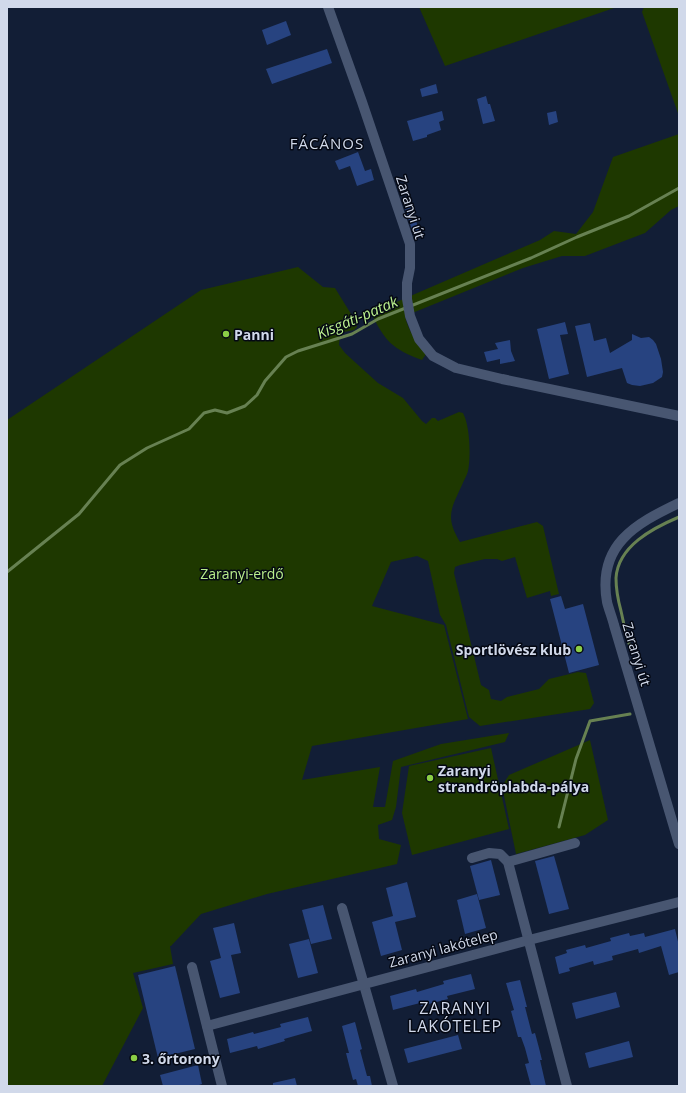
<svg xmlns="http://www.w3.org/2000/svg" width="686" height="1093" font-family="'Open Sans',sans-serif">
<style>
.green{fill:#1e3800}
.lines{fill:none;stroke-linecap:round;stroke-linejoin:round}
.stream{stroke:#678152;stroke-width:3}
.building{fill:#274380}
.minor{stroke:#485671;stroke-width:10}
.poi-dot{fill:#8bce46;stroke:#040813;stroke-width:1.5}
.labels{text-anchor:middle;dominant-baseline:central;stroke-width:3;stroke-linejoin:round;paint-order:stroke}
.street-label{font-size:14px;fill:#d1d9ea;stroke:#040813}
.poi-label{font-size:14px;font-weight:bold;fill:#d1d9ea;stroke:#040813;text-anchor:start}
.park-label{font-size:14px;fill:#b9ee8c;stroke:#040813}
.neighbourhood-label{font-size:15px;letter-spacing:1px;fill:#d1d9ea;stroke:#040813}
.water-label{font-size:15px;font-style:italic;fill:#bcf18f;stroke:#040813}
.quarter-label{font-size:16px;letter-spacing:1px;fill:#d1d9ea;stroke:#040813}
</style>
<rect width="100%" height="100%" fill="#121e36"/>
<!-- green -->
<g class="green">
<polygon points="419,7 617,7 445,66"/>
<polygon points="644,7 679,7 679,116 642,12"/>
<path d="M 679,134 L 679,206 L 671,210 L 645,233 L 585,256 L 562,256 L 523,268 L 405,316 C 408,331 417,342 426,354 L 422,360 C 392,349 385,341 371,313 L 540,240 L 554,231 L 576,234 L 593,212 L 613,157 Z"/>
<path d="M 298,267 L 323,287 L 335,288 L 356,322 L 357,327 L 354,330 L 344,332 L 340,334 L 339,345 L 345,353 L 378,383 L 403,398 L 422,421 L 426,424 L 432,418 L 435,418 L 438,421 L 459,412 L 463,413 C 470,426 471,456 468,471 C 467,475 464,480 462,485 C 451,509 445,517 460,542 L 537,522 L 543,526 L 559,594 L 551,596 L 550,591 L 527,598 L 515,557 L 502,561 L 497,559 L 485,559 L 460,565 L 455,567 L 454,573 L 481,685 L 489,690 L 491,699 L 501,701 L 507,697 L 539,689 L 549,679 L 578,672 L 586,673 L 594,703 L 590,709 L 480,726 L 469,717 L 446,625 L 440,615 L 428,561 L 417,556 L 391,562 L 372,606 L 444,625 L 468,719 L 312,746 L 302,780 L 380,767 L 373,807 L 385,807 L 393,761 L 441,744 L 509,733 L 505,742 L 401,767 L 396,807 L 392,820 L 378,825 L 379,839 L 401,845 L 397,864 L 267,894 L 201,914 L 171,946 L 170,946 L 173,964 L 133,973 L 143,1008 L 102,1086 L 7,1086 L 7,420 L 201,290 Z"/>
<polygon points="590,740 608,820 585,835 516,854 502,786 509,775"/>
<polygon points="491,748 509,829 412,855 402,813 409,766"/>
</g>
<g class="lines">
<!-- stream -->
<g class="stream">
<polyline points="7,572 79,514 120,465 147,448 189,429 204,413 215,410 227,413 245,406 257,395 265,381 286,357 298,351 352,334 378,319 531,258 577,237 629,216 679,188"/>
<path d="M 631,649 C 626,637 624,624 621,611 C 618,600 616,589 616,578 C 618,546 653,528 679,517"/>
<polyline points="559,827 576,759 590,721 630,714"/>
</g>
</g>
<!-- building -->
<g class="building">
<polygon points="286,21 291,35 267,45 262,30"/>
<polygon points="327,49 332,63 272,84 266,69"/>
<polygon points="436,84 438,93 422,97 420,89"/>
<polygon points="486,96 488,104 490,104 495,121 483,124 477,99"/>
<polygon points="442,111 444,120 439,122 441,130 427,135 427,137 413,141 407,121"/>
<polygon points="556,111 558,122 549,125 547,113"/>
<polygon points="358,152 365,171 371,169 374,180 357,186 350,166 339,170 335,161"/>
<polygon points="410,200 419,231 413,233 403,202"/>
<polygon points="565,322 568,334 560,335 569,374 549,379 537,329"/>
<polygon points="590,323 594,341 606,338 610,353 632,340 632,334 641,338 649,337 653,340 656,344 661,359 663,372 662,377 653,383 640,386 632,385 627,383 622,368 587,377 575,326"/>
<polygon points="510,340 511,351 515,361 500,364 500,359 487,362 484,352 498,349 495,343"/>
<polygon points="561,596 565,609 583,604 599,665 569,673 550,599"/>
<polygon points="554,856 569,909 549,914 535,861"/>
<polygon points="491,860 500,895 479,900 470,866"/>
<polygon points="407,882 416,917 395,922 402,950 381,956 372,922 393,916 386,888"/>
<polygon points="477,894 486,928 465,934 457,900"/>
<polygon points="323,905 332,939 311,944 302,910"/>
<polygon points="234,923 241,953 231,955 240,993 220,998 210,961 221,958 213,928"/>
<polygon points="675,929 679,946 679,972 669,975 661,946 639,953 638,949 612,956 613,960 594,965 593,961 569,968 570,971 559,974 555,957 567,953 566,950 585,945 586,948 611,941 610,938 629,933 630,936 644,933 645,937"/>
<polygon points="309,939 318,973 298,978 289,944"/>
<polygon points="175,966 195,1049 158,1058 138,975"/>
<polygon points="471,974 475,989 447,996 448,999 421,1006 420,1003 393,1010 390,996 416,989 417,992 444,984 443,981"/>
<polygon points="520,980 527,1007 525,1007 532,1034 535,1033 539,1048 542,1060 540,1060 546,1086 531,1086 525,1064 529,1063 525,1048 521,1037 518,1037 511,1011 514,1010 506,983"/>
<polygon points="616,992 620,1007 576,1019 572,1003"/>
<polygon points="308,1017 312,1031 284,1039 285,1041 258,1049 257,1046 230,1053 227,1039 253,1032 254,1034 281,1027 280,1024"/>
<polygon points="355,1022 362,1049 360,1050 367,1076 370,1076 372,1086 358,1086 356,1079 353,1080 349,1065 346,1053 349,1053 342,1026"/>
<polygon points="458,1035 462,1049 408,1063 404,1049"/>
<polygon points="629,1041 633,1057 589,1068 585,1053"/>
<polygon points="198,1065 202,1084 196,1086 163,1086 160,1075"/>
<polygon points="295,1078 297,1086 273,1086 273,1083"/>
</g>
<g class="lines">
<!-- minor -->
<g class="minor">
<polyline points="328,7 362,102 410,244 410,268 407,283 407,299 410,316 419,339 433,356 456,368 502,379 679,416"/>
<path d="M 679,503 C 635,524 597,545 607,602 C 609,610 612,617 614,625 L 679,844"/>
<polyline points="472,858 489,853 500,854 508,862 567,1086"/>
<polyline points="508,862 575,843"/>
<polyline points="342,908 393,1086"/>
<polyline points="192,967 222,1086"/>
<polyline points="207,1026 529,940 679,902"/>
</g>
</g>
<!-- markers -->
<g class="poi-dot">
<circle cx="226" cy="334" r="4"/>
<circle cx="579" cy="649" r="4"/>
<circle cx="430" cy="778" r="4"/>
<circle cx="134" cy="1058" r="4"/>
</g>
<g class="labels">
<!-- street labels -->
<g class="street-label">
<text transform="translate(411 207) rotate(72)">Zaranyi út</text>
<text transform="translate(637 654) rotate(73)">Zaranyi út</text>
<text transform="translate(443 948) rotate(-15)">Zaranyi lakótelep</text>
</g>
<!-- poi labels -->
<g class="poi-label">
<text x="234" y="334">Panni</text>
<text x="571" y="649" text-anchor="end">Sportlövész klub</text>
<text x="438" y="770">Zaranyi<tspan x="438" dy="16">strandröplabda-pálya</tspan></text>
<text x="142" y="1058">3. őrtorony</text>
</g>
<!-- park labels -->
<g class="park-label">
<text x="242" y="573">Zaranyi-erdő</text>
</g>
<!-- neighbourhood labels -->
<g class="neighbourhood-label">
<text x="327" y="143">FÁCÁNOS</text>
</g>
<!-- water labels -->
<g class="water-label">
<text transform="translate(357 317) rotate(-23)">Kisgáti-patak</text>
</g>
<!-- quarter labels -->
<g class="quarter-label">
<text x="455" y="1008">ZARANYI<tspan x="455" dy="18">LAKÓTELEP</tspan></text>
</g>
</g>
<!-- border -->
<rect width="686" height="1093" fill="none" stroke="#d1d9ea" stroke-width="16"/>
</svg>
